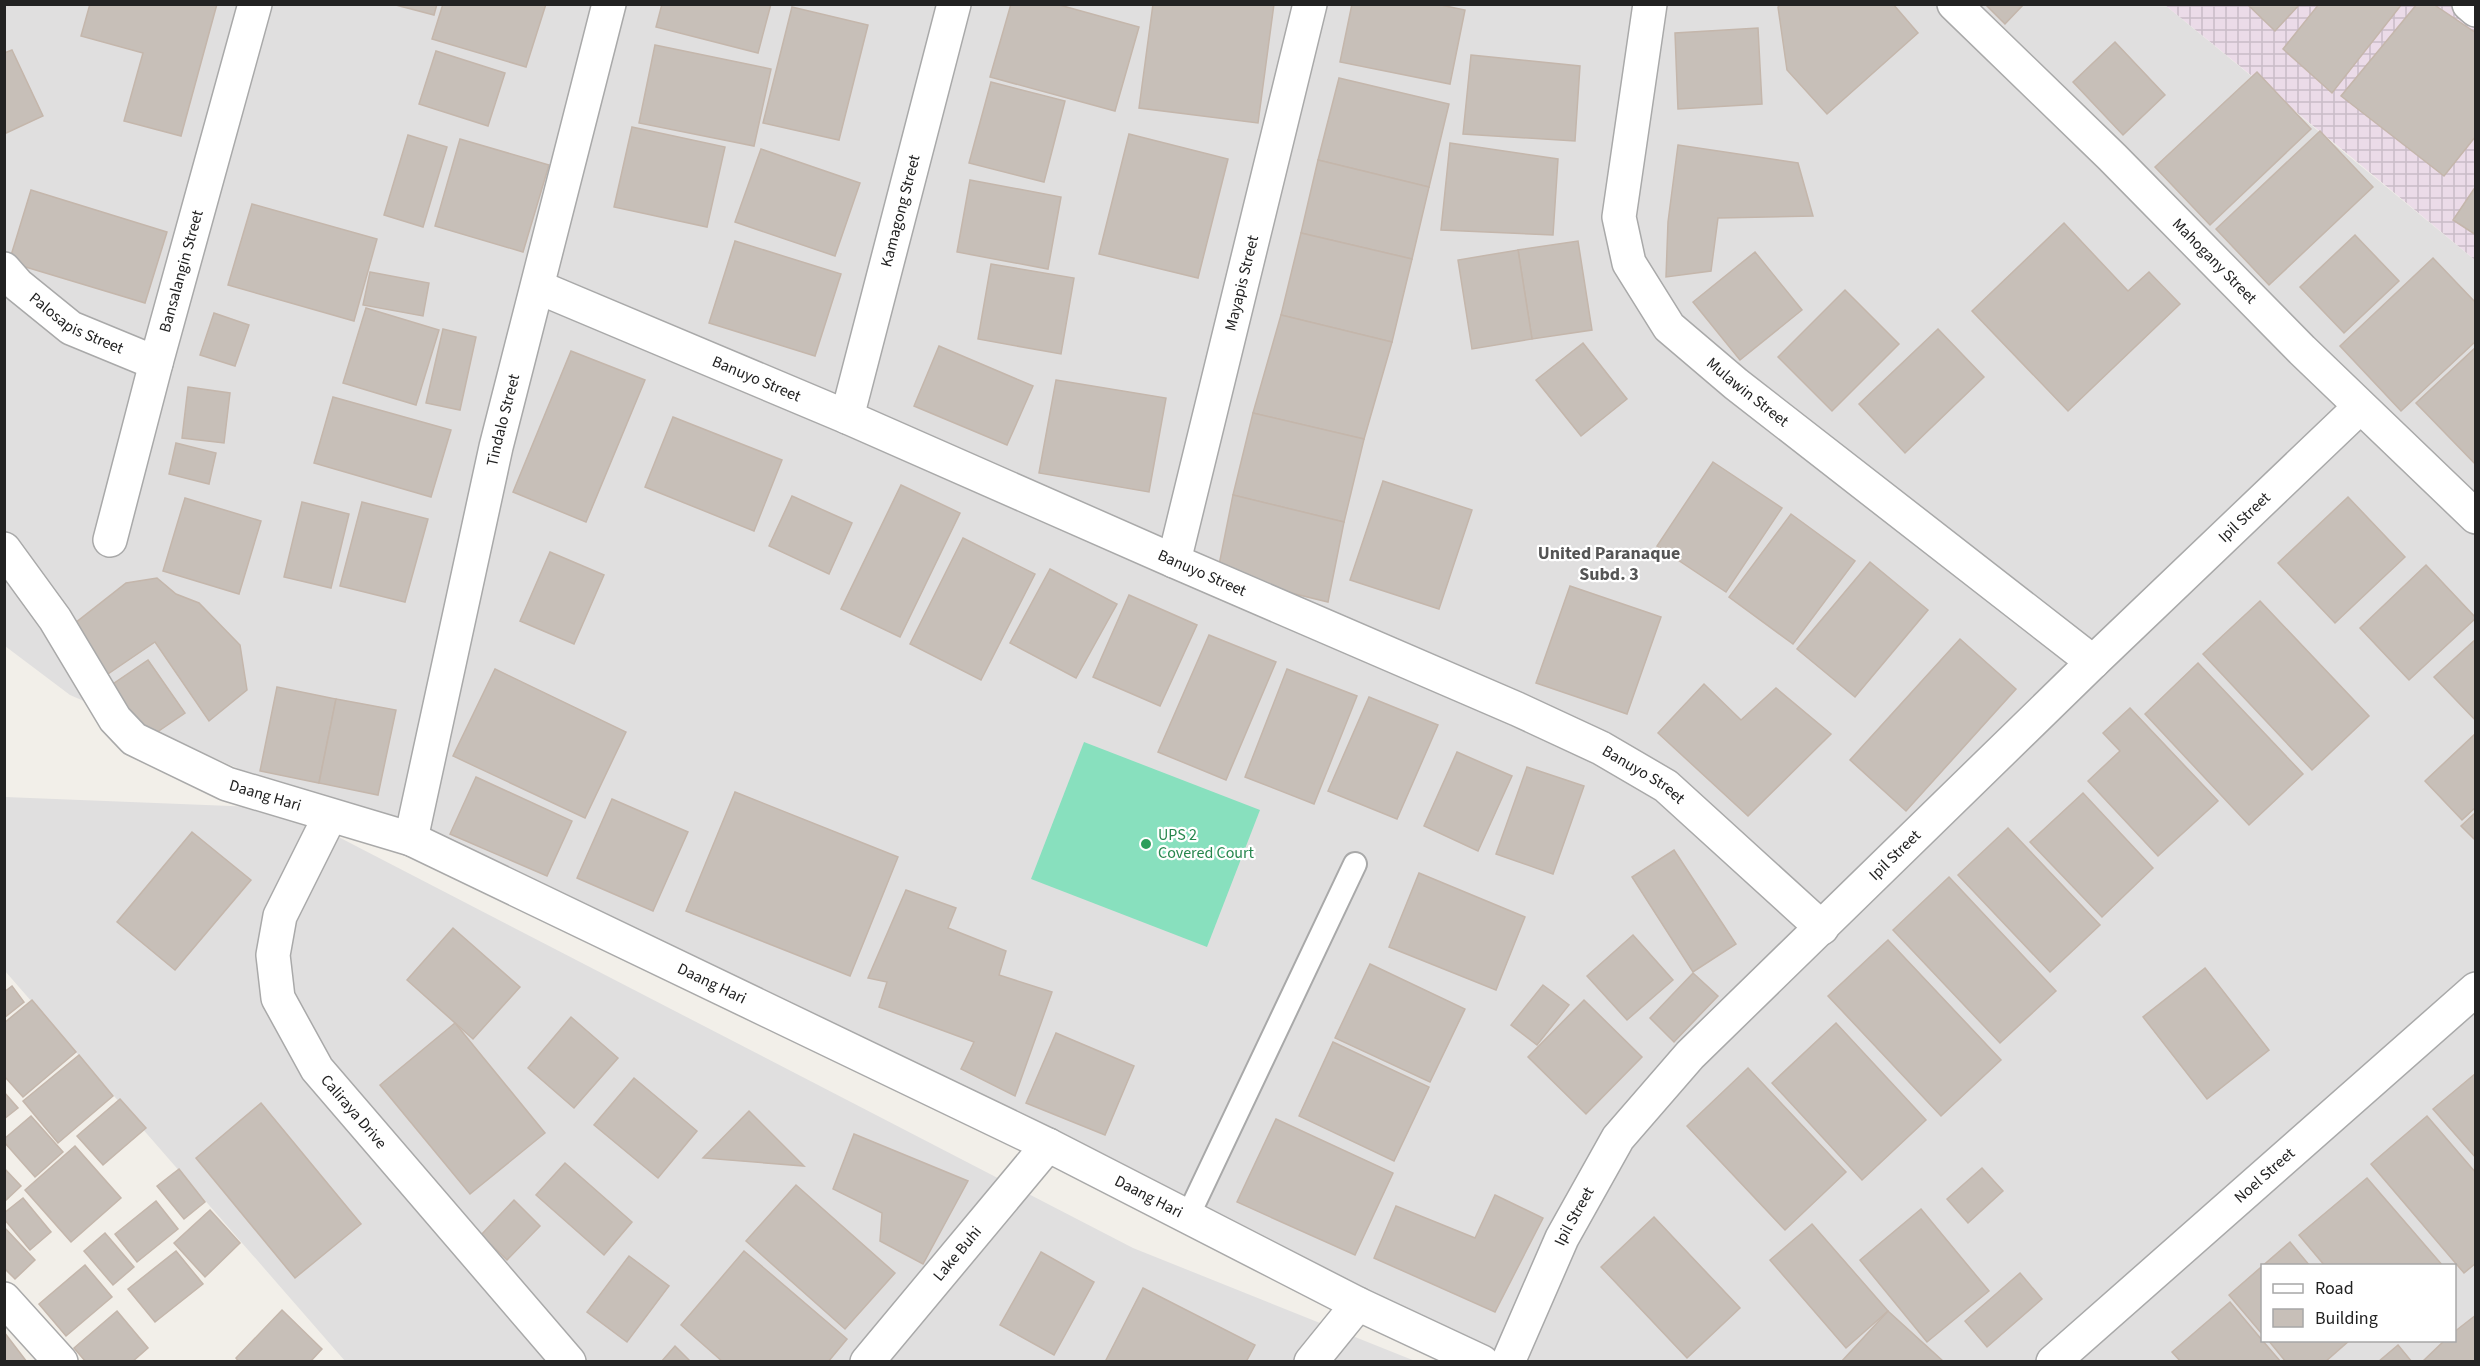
<svg xmlns="http://www.w3.org/2000/svg" width="2480" height="1366" font-family="'Source Sans 3',sans-serif">
<style>
.residential{fill:#e0dfdf;fill-rule:evenodd}
.industrial{fill:url(#industrial-grid)}
.pitch{fill:#88e0be}
.building{fill:#c7bfb8;stroke:#c4b6ab;stroke-width:1.5}
.lines{fill:none;stroke-linecap:round;stroke-linejoin:round}
.service-casing{stroke:#a9a9a9;stroke-width:26}
.minor-casing{stroke:#a9a9a9;stroke-width:36}
.service{stroke:#fff;stroke-width:22}
.minor{stroke:#fff;stroke-width:33}
.leisure-dot{fill:#2e9e5b;stroke:#fff;stroke-width:2}
.labels{text-anchor:middle;dominant-baseline:central;stroke-width:4.5;stroke-linejoin:round;paint-order:stroke}
.street-label{font-size:16px;fill:#222;stroke:#fff}
.leisure-label{font-size:16px;fill:#27864d;stroke:#fff;text-anchor:start}
.neighbourhood-label{font-size:18px;font-weight:bold;fill:#555;stroke:#fff}
</style>
<defs>
<pattern id="industrial-grid" width="8" height="8" patternUnits="userSpaceOnUse" patternTransform="scale(1.5)"><rect width="8" height="8" fill="#ebdbe8"/><path d="M0 4h8M4 0v8" fill="none" stroke="#c9bcc7"/></pattern>
</defs>
<rect width="100%" height="100%" fill="#f2efe9"/>
<!-- residential -->
<path class="residential" d="M 4,5 L 2165,5 L 2475,260 L 2475,1361 L 1486,1361 L 335,811 L 325,830 L 1133,1248 L 1415,1361 L 345,1361 L 5,971 L 5,797 L 333,810 L 70,695 L 5,646 ZM 2262,1266 L 2454,1266 L 2454,1340 L 2262,1340 Z"/>
<!-- industrial -->
<polygon class="industrial" points="2165,5 2475,5 2475,260 2350,156"/>
<!-- pitch -->
<polygon class="pitch" points="1084,742 1260,810 1207,947 1031,879"/>
<!-- building -->
<g class="building">
<polygon points="90,4 217,4 181,136 124,121 143,53 81,36"/>
<polygon points="392,4 437,4 434,15"/>
<polygon points="443,4 546,4 526,67 432,39"/>
<polygon points="662,4 771,4 758,53 656,27"/>
<polygon points="1011,4 1056,4 1139,27 1115,111 990,77"/>
<polygon points="1153,4 1274,4 1258,123 1139,108"/>
<polygon points="1352,4 1436,4 1465,10 1450,84 1340,62"/>
<polygon points="1782,4 1893,4 1918,33 1827,114 1787,70 1778,7"/>
<polygon points="1985,4 2024,4 2005,24"/>
<polygon points="2247,4 2300,4 2275,31"/>
<polygon points="2319,4 2402,4 2332,93 2283,49"/>
<polygon points="2417,4 2433,4 2476,33 2476,136 2444,176 2341,96"/>
<polygon points="792,7 868,25 839,140 763,123"/>
<polygon points="1758,28 1762,104 1678,109 1675,33"/>
<polygon points="2115,42 2165,95 2123,135 2073,82"/>
<polygon points="655,45 771,69 754,146 639,123"/>
<polygon points="12,50 43,116 4,134 4,53"/>
<polygon points="436,51 505,73 488,126 419,104"/>
<polygon points="1471,55 1580,66 1575,141 1463,134"/>
<polygon points="2257,72 2311,129 2210,225 2155,167"/>
<polygon points="1339,78 1449,104 1429,187 1318,160"/>
<polygon points="991,82 1065,101 1044,182 969,163"/>
<polygon points="632,127 725,147 707,227 614,207"/>
<polygon points="2320,131 2373,187 2269,285 2216,229"/>
<polygon points="1129,134 1228,159 1198,278 1099,254"/>
<polygon points="408,135 447,147 423,227 384,215"/>
<polygon points="460,139 549,165 523,252 435,226"/>
<polygon points="1450,143 1558,159 1553,235 1441,230"/>
<polygon points="1678,145 1798,163 1813,216 1718,218 1711,271 1666,277 1668,222"/>
<polygon points="761,149 860,183 835,256 735,222"/>
<polygon points="1318,160 1429,187 1412,259 1301,233"/>
<polygon points="970,180 1061,197 1048,269 957,252"/>
<polygon points="2476,186 2476,235 2453,220"/>
<polygon points="31,190 167,232 145,303 9,262"/>
<polygon points="252,204 377,239 354,321 228,285"/>
<polygon points="2064,223 2128,291 2149,272 2180,304 2068,411 1972,311"/>
<polygon points="1301,233 1412,259 1392,342 1281,315"/>
<polygon points="2355,235 2399,281 2344,333 2300,287"/>
<polygon points="735,241 841,274 815,356 709,323"/>
<polygon points="1578,241 1592,330 1532,339 1518,250"/>
<polygon points="1518,250 1532,339 1472,349 1458,260"/>
<polygon points="1755,252 1802,310 1740,360 1693,302"/>
<polygon points="2433,258 2476,303 2476,341 2401,411 2340,346"/>
<polygon points="991,264 1074,278 1061,354 978,339"/>
<polygon points="370,272 429,283 423,316 363,305"/>
<polygon points="1845,290 1899,344 1832,411 1778,357"/>
<polygon points="366,308 439,330 416,405 343,383"/>
<polygon points="214,313 249,325 235,366 200,355"/>
<polygon points="1281,315 1392,342 1364,439 1253,413"/>
<polygon points="443,329 476,337 460,410 426,403"/>
<polygon points="1938,329 1984,377 1905,453 1859,404"/>
<polygon points="1583,343 1627,399 1581,436 1536,380"/>
<polygon points="939,346 1033,386 1007,445 914,406"/>
<polygon points="2476,347 2476,465 2416,403"/>
<polygon points="571,351 645,380 586,522 513,492"/>
<polygon points="1056,380 1166,398 1149,492 1039,473"/>
<polygon points="188,387 230,393 224,443 182,438"/>
<polygon points="333,397 451,430 431,497 314,463"/>
<polygon points="1253,413 1364,439 1344,522 1233,495"/>
<polygon points="673,417 782,460 754,531 645,487"/>
<polygon points="176,443 216,453 209,484 169,474"/>
<polygon points="1713,462 1782,508 1726,592 1657,546"/>
<polygon points="1383,481 1472,510 1439,609 1350,580"/>
<polygon points="901,485 960,513 900,637 841,609"/>
<polygon points="1233,495 1344,522 1328,602 1217,575"/>
<polygon points="792,496 852,523 829,574 769,546"/>
<polygon points="2348,497 2405,557 2335,623 2278,563"/>
<polygon points="185,498 261,521 239,594 163,571"/>
<polygon points="302,502 349,514 331,588 284,577"/>
<polygon points="362,502 428,519 405,602 340,586"/>
<polygon points="1791,514 1855,561 1793,644 1729,597"/>
<polygon points="963,538 1035,574 981,680 910,644"/>
<polygon points="550,552 604,575 574,644 520,621"/>
<polygon points="1870,562 1928,610 1855,697 1797,649"/>
<polygon points="2426,565 2476,618 2409,680 2360,628"/>
<polygon points="1050,569 1117,604 1076,678 1010,643"/>
<polygon points="157,578 176,594 199,603 240,645 247,690 209,721 155,642 102,678 65,631 126,583"/>
<polygon points="1570,586 1661,617 1627,714 1536,683"/>
<polygon points="1129,595 1197,625 1160,706 1093,677"/>
<polygon points="2260,601 2369,716 2312,770 2203,654"/>
<polygon points="1209,635 1276,662 1226,780 1158,752"/>
<polygon points="1960,639 2016,689 1906,811 1850,760"/>
<polygon points="2476,639 2476,721 2434,677"/>
<polygon points="148,660 185,713 147,739 110,686"/>
<polygon points="2198,663 2303,774 2249,825 2145,714"/>
<polygon points="495,669 626,732 585,818 453,756"/>
<polygon points="1287,669 1357,696 1314,804 1245,777"/>
<polygon points="1704,684 1741,720 1776,688 1831,734 1748,816 1658,733"/>
<polygon points="277,687 336,699 319,783 260,771"/>
<polygon points="1369,697 1438,725 1397,819 1328,791"/>
<polygon points="336,699 396,710 378,795 319,783"/>
<polygon points="2130,708 2218,801 2158,856 2088,781 2120,751 2103,733"/>
<polygon points="2476,733 2476,807 2462,820 2425,781"/>
<polygon points="1457,752 1512,776 1478,851 1424,826"/>
<polygon points="1527,767 1584,786 1553,874 1496,854"/>
<polygon points="476,777 572,821 547,876 450,834"/>
<polygon points="735,792 898,857 850,976 686,911"/>
<polygon points="2083,793 2153,868 2102,917 2030,842"/>
<polygon points="612,799 688,832 653,911 577,878"/>
<polygon points="2476,812 2476,841 2461,826"/>
<polygon points="2008,828 2100,925 2050,972 1958,875"/>
<polygon points="192,832 251,880 175,970 117,922"/>
<polygon points="1674,850 1736,944 1693,972 1632,877"/>
<polygon points="1419,873 1525,917 1496,990 1389,947"/>
<polygon points="1949,877 2056,991 2000,1043 1893,930"/>
<polygon points="906,890 956,908 948,928 1006,951 999,975 1052,992 1015,1096 961,1069 974,1042 879,1007 887,982 868,978"/>
<polygon points="453,928 520,987 473,1039 407,980"/>
<polygon points="1633,935 1673,980 1627,1020 1587,976"/>
<polygon points="1888,940 2001,1060 1941,1116 1828,996"/>
<polygon points="1370,964 1465,1009 1430,1082 1335,1038"/>
<polygon points="2205,968 2269,1050 2207,1099 2143,1017"/>
<polygon points="1693,973 1718,996 1674,1042 1650,1018"/>
<polygon points="1543,985 1569,1005 1537,1045 1511,1025"/>
<polygon points="12,986 24,1002 4,1018 4,992"/>
<polygon points="32,1000 76,1052 23,1097 4,1076 4,1023"/>
<polygon points="1584,1000 1642,1057 1586,1114 1528,1057"/>
<polygon points="571,1017 618,1058 574,1108 528,1068"/>
<polygon points="455,1023 545,1133 470,1194 380,1085"/>
<polygon points="1836,1023 1926,1120 1862,1180 1772,1083"/>
<polygon points="1056,1033 1134,1066 1105,1135 1026,1103"/>
<polygon points="1333,1042 1429,1087 1394,1161 1299,1116"/>
<polygon points="79,1055 113,1096 58,1143 23,1101"/>
<polygon points="1748,1068 1846,1172 1785,1230 1687,1126"/>
<polygon points="2476,1073 2476,1158 2433,1109"/>
<polygon points="634,1078 697,1131 658,1178 594,1125"/>
<polygon points="4,1092 18,1108 4,1119"/>
<polygon points="120,1099 146,1128 103,1165 77,1136"/>
<polygon points="261,1103 361,1224 295,1278 196,1158"/>
<polygon points="749,1111 804,1166 703,1158"/>
<polygon points="31,1116 63,1152 35,1177 4,1142 4,1139"/>
<polygon points="2427,1116 2476,1173 2476,1263 2464,1273 2371,1164"/>
<polygon points="1276,1119 1393,1173 1355,1255 1237,1202"/>
<polygon points="854,1134 968,1181 923,1264 880,1241 882,1213 833,1189"/>
<polygon points="75,1146 121,1198 71,1242 25,1190"/>
<polygon points="565,1163 632,1222 604,1255 536,1195"/>
<polygon points="4,1168 21,1186 4,1202"/>
<polygon points="1982,1168 2003,1191 1968,1223 1947,1199"/>
<polygon points="179,1169 205,1202 184,1219 157,1186"/>
<polygon points="2367,1178 2443,1266 2325,1266 2299,1235"/>
<polygon points="796,1185 895,1273 845,1329 746,1241"/>
<polygon points="1495,1195 1543,1218 1495,1312 1374,1258 1396,1206 1475,1238"/>
<polygon points="23,1198 51,1232 30,1250 4,1219 4,1213"/>
<polygon points="514,1200 540,1226 507,1260 481,1235"/>
<polygon points="156,1201 178,1229 137,1262 115,1234"/>
<polygon points="1921,1209 1989,1291 1927,1342 1860,1260"/>
<polygon points="210,1210 240,1243 205,1277 174,1243"/>
<polygon points="1654,1217 1740,1308 1687,1358 1601,1267"/>
<polygon points="1812,1224 1888,1311 1846,1348 1770,1260"/>
<polygon points="4,1227 35,1260 15,1279 4,1268"/>
<polygon points="105,1233 134,1267 113,1285 84,1251"/>
<polygon points="2290,1242 2310,1266 2262,1266 2262,1334 2229,1295"/>
<polygon points="176,1251 203,1284 155,1322 128,1289"/>
<polygon points="744,1251 847,1339 828,1362 723,1362 681,1325"/>
<polygon points="1041,1252 1094,1282 1054,1355 1000,1325"/>
<polygon points="629,1256 669,1286 627,1342 587,1312"/>
<polygon points="85,1265 112,1297 66,1336 39,1304"/>
<polygon points="2020,1273 2042,1299 1987,1347 1965,1321"/>
<polygon points="1143,1288 1255,1345 1246,1362 1105,1362"/>
<polygon points="2230,1302 2262,1340 2281,1362 2181,1362 2172,1352"/>
<polygon points="282,1310 322,1349 310,1362 239,1362 236,1358"/>
<polygon points="117,1311 148,1348 132,1362 86,1362 74,1348"/>
<polygon points="1888,1311 1944,1362 1841,1362"/>
<polygon points="2476,1315 2476,1362 2422,1362 2445,1340 2454,1340 2454,1332"/>
<polygon points="4,1332 27,1362 4,1362"/>
<polygon points="2268,1340 2350,1340 2325,1362 2286,1362"/>
<polygon points="2398,1345 2412,1362 2378,1362"/>
<polygon points="675,1346 691,1362 661,1362"/>
</g>
<g class="lines">
<!-- service casing -->
<g class="service-casing">
<polyline id="service" points="1188,1216 1355,864"/>
</g>
<!-- minor casing -->
<g class="minor-casing">
<g id="minor">
<path id="s1" d="M 1650,4 L 1619,217 L 1629,263 L 1669,327 L 1736,384 L 2093,662"/>
<path id="s2" d="M 1954,4 L 2112,157 L 2302,350 L 2476,517"/>
<polyline points="2469,4 2476,10"/>
<path id="s3" d="M 4,269 L 18,285 L 71,328 L 156,363"/>
<path id="s4" d="M 538,287 L 847,417 L 1174,561 L 1517,709 L 1601,748 L 1666,786 L 1822,928"/>
<path id="s5" d="M 847,417 L 954,4"/>
<path id="s6" d="M 110,540 L 156,363 L 255,4"/>
<path id="s7" d="M 4,549 L 55,619 L 115,719 L 134,739 L 227,784 L 411,839 L 1048,1145 L 1358,1304 L 1482,1362"/>
<path id="s8" d="M 1174,561 L 1310,4"/>
<path id="s9" d="M 330,816 L 280,916 L 273,955 L 278,998 L 317,1069 L 569,1362"/>
<path id="s10" d="M 411,839 L 496,447 L 609,4"/>
<polyline points="4,1299 61,1362"/>
<path id="s11" d="M 867,1362 L 1048,1145"/>
<polyline points="1311,1362 1358,1304"/>
<path id="s12" d="M 1508,1362 L 1562,1238 L 1618,1138 L 1690,1055 L 2093,662 L 2360,407"/>
<path id="s13" d="M 2053,1362 L 2476,989"/>
</g>
</g>
<!-- service -->
<use href="#service" class="service"/>
<!-- minor -->
<use href="#minor" class="minor"/>
</g>
<!-- markers -->
<circle class="leisure-dot" cx="1146" cy="844" r="6"/>
<g class="labels">
<!-- street labels -->
<g class="street-label">
<text stroke="none"><textPath href="#s5" startOffset="213">Kamagong Street</textPath></text>
<text stroke="none"><textPath href="#s2" startOffset="366">Mahogany Street</textPath></text>
<text stroke="none"><textPath href="#s6" startOffset="278">Bansalangin Street</textPath></text>
<text stroke="none"><textPath href="#s8" startOffset="286">Mayapis Street</textPath></text>
<text stroke="none"><textPath href="#s3" startOffset="92">Palosapis Street</textPath></text>
<text stroke="none"><textPath href="#s4" startOffset="237">Banuyo Street</textPath></text>
<text stroke="none"><textPath href="#s1" startOffset="440">Mulawin Street</textPath></text>
<text stroke="none"><textPath href="#s10" startOffset="429">Tindalo Street</textPath></text>
<text stroke="none"><textPath href="#s12" startOffset="1132">Ipil Street</textPath></text>
<text stroke="none"><textPath href="#s4" startOffset="723">Banuyo Street</textPath></text>
<text stroke="none"><textPath href="#s4" startOffset="1209">Banuyo Street</textPath></text>
<text stroke="none"><textPath href="#s7" startOffset="374">Daang Hari</textPath></text>
<text stroke="none"><textPath href="#s12" startOffset="646">Ipil Street</textPath></text>
<text stroke="none"><textPath href="#s7" startOffset="860">Daang Hari</textPath></text>
<text stroke="none"><textPath href="#s9" startOffset="332">Caliraya Drive</textPath></text>
<text stroke="none"><textPath href="#s13" startOffset="282">Noel Street</textPath></text>
<text stroke="none"><textPath href="#s7" startOffset="1346">Daang Hari</textPath></text>
<text stroke="none"><textPath href="#s12" startOffset="160">Ipil Street</textPath></text>
<text stroke="none"><textPath href="#s11" startOffset="141">Lake Buhi</textPath></text>
</g>
<!-- leisure labels -->
<g class="leisure-label">
<text x="1158" y="835">UPS 2<tspan x="1158" dy="18">Covered Court</tspan></text>
</g>
<!-- neighbourhood labels -->
<g class="neighbourhood-label">
<text x="1609" y="553">United Paranaque<tspan x="1609" dy="21">Subd. 3</tspan></text>
</g>
</g>
<!-- border -->
<rect width="2480" height="1366" fill="none" stroke="#222222" stroke-width="12"/>
<!-- legend -->
<rect x="2261" y="1264" width="195" height="78" fill="#ffffff" stroke="#a7a7a7" stroke-width="1.5"/>
<rect x="2273" y="1284" width="30" height="9" fill="#ffffff" stroke="#a7a7a7" stroke-width="1.5"/>
<text x="2315" y="1294" font-size="18" fill="#222222">Road</text>
<rect x="2273" y="1309" width="30" height="18" fill="#c7bfb8" stroke="#a7a7a7" stroke-width="1.5"/>
<text x="2315" y="1324" font-size="18" fill="#222222">Building</text>
</svg>
